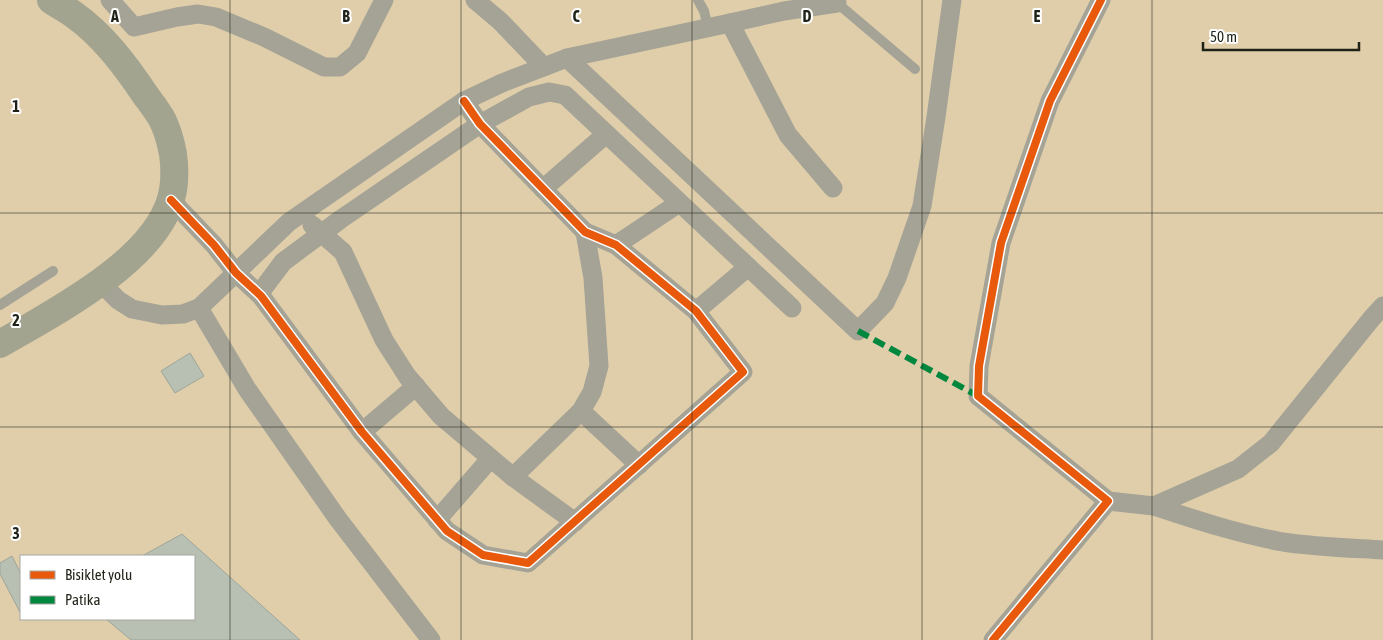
<svg xmlns="http://www.w3.org/2000/svg" width="1383" height="640" font-family="'Asap Condensed',sans-serif">
<style>
.green{fill:#e0ceab;fill-rule:evenodd}
.building{fill:#b7c0b3;stroke:#9ea599}
.lines{fill:none;stroke-linecap:round;stroke-linejoin:round}
.service{stroke:#a4a395;stroke-width:10}
.minor{stroke:#a4a395;stroke-width:19}
.primary{stroke:#a3a490;stroke-width:28}
.quiet{stroke:#00873e;stroke-width:6;stroke-dasharray:12 6;stroke-linecap:butt}
.cycleway-casing{stroke:#fff;stroke-width:11}
.cycleway{stroke:#e8590c;stroke-width:8}
.grid{fill:none;stroke:#1f2317;stroke-width:1;stroke-opacity:0.55}
.grid-label{font-size:16px;text-anchor:middle;font-weight:bold;fill:#1f2317;stroke:#fff;stroke-width:4;stroke-linejoin:round;paint-order:stroke}
</style>
<rect width="100%" height="100%" fill="#dae0cf"/>
<!-- green -->
<path class="green" d="M 0,0 L 1383,0 L 1383,640 L 0,640 ZM 21,556 L 194,556 L 194,619 L 21,619 Z"/>
<!-- building -->
<g class="building">
<polygon points="190,353 204,376 175,393 161,371"/>
<polygon points="182,534 300,640 131,640 106,619 194,619 194,556 142,556"/>
<polygon points="12,556 21,574 21,614 0,574 0,563"/>
</g>
<g class="lines">
<!-- service -->
<g class="service">
<polyline points="698,0 704,11 708,27"/>
<polyline points="837,3 915,69"/>
<polyline points="0,305 53,271"/>
</g>
<!-- minor -->
<g class="minor">
<polyline points="110,0 134,27 177,17 198,14 216,17 264,37 324,67 340,67 357,53 384,0"/>
<polyline points="475,0 500,21 544,67"/>
<polyline points="730,23 784,11 837,3"/>
<polyline points="567,58 858,331 885,303 897,278 922,206 936,117 952,0"/>
<polyline points="543,189 606,134"/>
<polyline points="171,200 214,245 236,273 261,296 362,432 447,531 483,555 528,563 743,372 696,311 616,245 585,232 480,124 464,101"/>
<polyline points="312,225 343,252 384,340 407,376 441,416 513,477 575,522"/>
<polyline points="616,245 679,203"/>
<polyline points="100,282 118,300 132,309 162,315 183,314 199,308 289,222 464,101 502,83 567,58 730,23 788,135 833,188"/>
<polyline points="259,294 283,262 341,219 480,124 529,97 549,92 565,95 792,308"/>
<polyline points="199,308 247,389 338,519 431,640"/>
<polyline points="696,311 748,267"/>
<polyline points="581,411 639,465"/>
<polyline points="362,432 416,386"/>
<polyline points="513,477 581,411 592,392 599,366 593,278 585,232"/>
<polyline points="1108,501 1154,506 1238,469 1271,443 1372,318 1383,306"/>
<path d="M 1154,506 C 1196,520 1239,534 1283,542 C 1316,547 1350,548 1383,550"/>
<polyline points="437,520 490,459"/>
<polyline points="993,640 1108,501 978,396 979,366 1001,243 1050,101 1101,0"/>
</g>
<!-- primary -->
<path class="primary" d="M 0,344 C 53,313 153,262 171,199 C 175,185 175,169 173,154 C 171,143 168,132 163,121 C 159,113 152,104 146,96 C 126,66 103,35 73,14 C 66,9 58,5 51,0"/>
<!-- quiet -->
<polyline class="quiet" points="858,331 978,396"/>
<!-- cycleway casing -->
<g class="cycleway-casing">
<g id="cycleway">
<polyline points="171,200 214,245 236,273 261,296 362,432 447,531 483,555 528,563 743,372 696,311 616,245 585,232 480,124 464,101"/>
<polyline points="993,640 1108,501 978,396 979,366 1001,243 1050,101 1101,0"/>
</g>
</g>
<!-- cycleway -->
<use href="#cycleway" class="cycleway"/>
</g>
<!-- grid -->
<path class="grid" d="M 230,0 L 230,640M 461,0 L 461,640M 692,0 L 692,640M 922,0 L 922,640M 1152,0 L 1152,640M 0,213 L 1383,213M 0,427 L 1383,427"/>
<g class="grid-label">
<text x="115" y="22">A</text>
<text x="346" y="22">B</text>
<text x="576" y="22">C</text>
<text x="807" y="22">D</text>
<text x="1037" y="22">E</text>
<text x="16" y="112">1</text>
<text x="16" y="326">2</text>
<text x="16" y="539">3</text>
</g>
<!-- legend -->
<rect x="20" y="555" width="175" height="65" fill="#ffffff" stroke="#a5a7a2"/>
<rect x="30" y="571" width="25" height="8" fill="#e8590c" stroke="#a5a7a2"/>
<text x="65" y="580" font-size="15" fill="#1f2317">Bisiklet yolu</text>
<rect x="30" y="596" width="25" height="8" fill="#00873e" stroke="#a5a7a2"/>
<text x="65" y="605" font-size="15" fill="#1f2317">Patika</text>
<!-- scale -->
<path d="M1203 42v8h156v-8" fill="none" stroke="#1f2317" stroke-width="2.5"/>
<text x="1210" y="42" font-size="15" fill="#1f2317" stroke="#ffffff" stroke-width="4" paint-order="stroke">50 m</text>
</svg>
